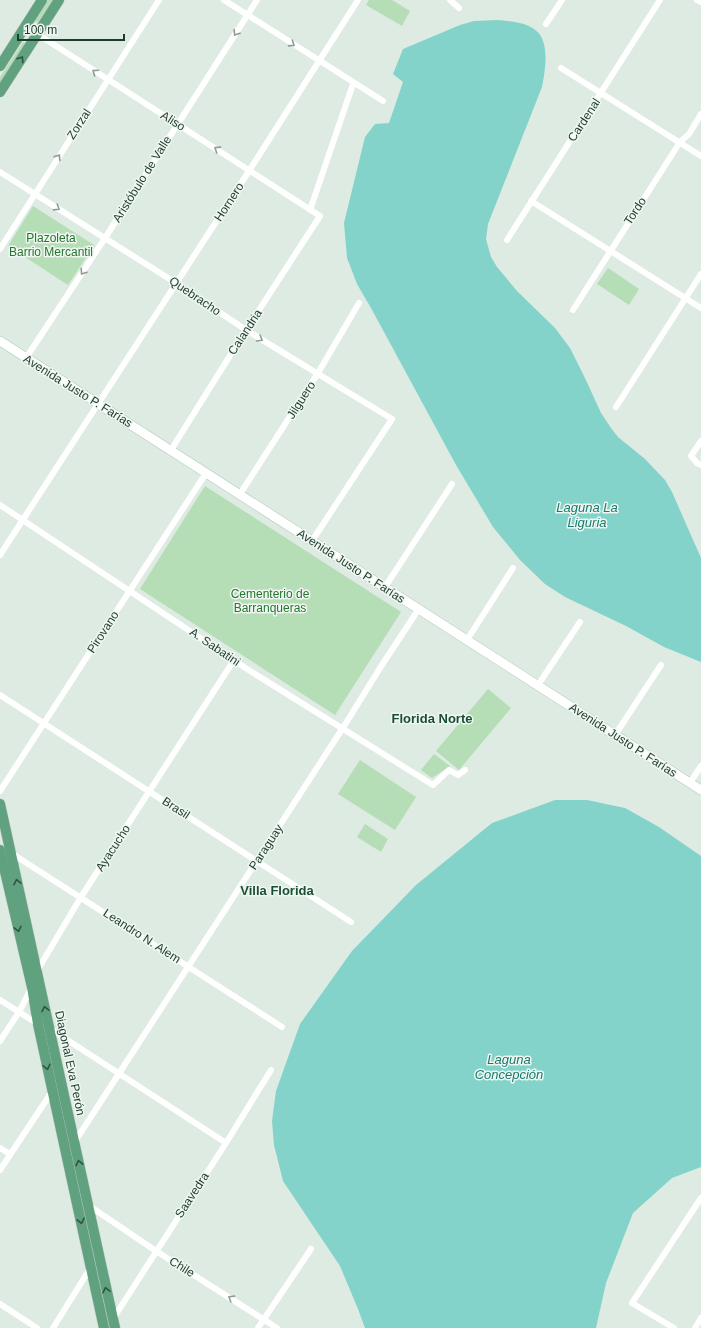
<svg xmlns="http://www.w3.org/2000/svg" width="701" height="1328" font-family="Helvetica,sans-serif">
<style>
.green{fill:#b5ddb6}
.water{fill:#83d3ca}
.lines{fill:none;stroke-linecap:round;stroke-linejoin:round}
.secondary-casing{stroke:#b1cbba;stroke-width:10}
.primary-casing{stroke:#c0c8c4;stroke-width:11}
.street{stroke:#fff;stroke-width:6}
.secondary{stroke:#fff;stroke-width:9}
.primary{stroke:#60a280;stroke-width:10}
.oneway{stroke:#8f9d96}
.oneway2{stroke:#2f5541}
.labels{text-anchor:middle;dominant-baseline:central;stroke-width:3;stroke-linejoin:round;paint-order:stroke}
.street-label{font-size:12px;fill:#1f3b2c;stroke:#eff7f1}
.park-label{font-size:12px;fill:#277331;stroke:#eff7f1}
.water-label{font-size:13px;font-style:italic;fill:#17796f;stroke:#eff7f1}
.neighbourhood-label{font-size:13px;font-weight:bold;fill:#1a4e34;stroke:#eff7f1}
</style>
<rect width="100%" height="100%" fill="#deebe2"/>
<!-- green -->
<g class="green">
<polygon points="48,0 54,0 38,23 35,21"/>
<polygon points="369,0 392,0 410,11 402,26 366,5"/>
<polygon points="23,42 27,44 0,85 0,77"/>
<polygon points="33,206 94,245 68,285 8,246"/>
<polygon points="608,268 639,289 629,305 597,284"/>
<polygon points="205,486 401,612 335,715 140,589"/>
<polygon points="488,689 511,708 459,770 436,751"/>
<polygon points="434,754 450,766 432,778 421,770"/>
<polygon points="360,760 416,797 395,830 338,794"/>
<polygon points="365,824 388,839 381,852 357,837"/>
</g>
<!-- water -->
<g class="water">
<path d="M 497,20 C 509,21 524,22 534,29 C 551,40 545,71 542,87 L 488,224 L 486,239 L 491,257 L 497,267 L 517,291 L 555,328 L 570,348 L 585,378 L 601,413 L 611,428 L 618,437 L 645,459 L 665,480 L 672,492 L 701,558 L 701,662 L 664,647 L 626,626 L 565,597 L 545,584 L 520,560 L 493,527 L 456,465 L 371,308 L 357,284 L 347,258 L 344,223 L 365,137 L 375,124 L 389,123 L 403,82 L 393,74 L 403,49 L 460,25 L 474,21 Z"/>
<polygon points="555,800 587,800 625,808 659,827 701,856 701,1167 672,1178 633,1213 606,1283 596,1328 365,1328 358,1309 340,1266 283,1181 274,1145 272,1121 276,1091 300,1024 352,951 416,885 492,823"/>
</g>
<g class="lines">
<!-- secondary casing -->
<g class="secondary-casing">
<polyline id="secondary" points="0,341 701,790"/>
</g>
<!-- primary casing -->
<g class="primary-casing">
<g id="primary">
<polyline points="0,66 42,0"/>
<polyline points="0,92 59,0"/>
<polyline points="0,804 115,1328"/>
<polyline points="0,850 32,987 38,1024 104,1328"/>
</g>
</g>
<!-- street -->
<g class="street">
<polyline points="224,0 383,101"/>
<polyline points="450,0 459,8"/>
<polyline points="697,0 701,2"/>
<polyline points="546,24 562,0"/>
<polyline points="25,26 320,216 246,330 171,450"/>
<polyline points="561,68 701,156"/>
<polyline points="0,172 176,283 246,330 392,419 312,541"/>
<polyline points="531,201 701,308"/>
<polyline points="310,210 353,84"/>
<polyline points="507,240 660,0"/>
<polyline points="0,249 159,0"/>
<polyline points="573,310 680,142 689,134 701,114"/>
<polyline points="26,358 105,238 257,0"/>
<polyline points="616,407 701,274"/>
<polyline points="701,441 691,456 697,463 701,465"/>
<polyline points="240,494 318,373 359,303"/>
<polyline points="0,505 247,669 433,785 449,770 458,775 465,770"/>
<polyline points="0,555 249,171 358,0"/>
<polyline points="385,587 452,484"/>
<polyline points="467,640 513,568"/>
<polyline points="538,685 580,622"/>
<polyline points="0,695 351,922"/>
<polyline points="615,735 661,665"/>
<polyline points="690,783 701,766"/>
<polyline points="0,791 206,473"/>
<polyline points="11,853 282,1027"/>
<polyline points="37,971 81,897 234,660"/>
<polyline points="0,1000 38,1024"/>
<polyline points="49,1028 226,1143"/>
<polyline points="0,1041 19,1012 32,987"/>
<polyline points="74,1143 346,723 380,668 418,610"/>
<polyline points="0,1148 10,1154"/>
<polyline points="0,1170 53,1090"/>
<polyline points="88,1205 156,1251 277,1328"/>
<polyline points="0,1304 37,1328"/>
<polyline points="113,1319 226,1143 271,1070"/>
<polyline points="53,1328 91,1267"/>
<polyline points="258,1328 311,1249"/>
<polyline points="674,1328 632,1303 701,1198"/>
<polyline points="695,1328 701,1318"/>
</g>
<!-- secondary -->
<use href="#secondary" class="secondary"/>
<!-- primary -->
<use href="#primary" class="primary"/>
</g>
<!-- one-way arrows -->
<defs><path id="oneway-chevron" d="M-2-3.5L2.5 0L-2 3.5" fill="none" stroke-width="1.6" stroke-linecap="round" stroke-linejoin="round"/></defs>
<g class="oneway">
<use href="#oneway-chevron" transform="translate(236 33) rotate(122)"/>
<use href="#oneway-chevron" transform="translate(292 44) rotate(33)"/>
<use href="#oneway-chevron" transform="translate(95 72) rotate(-146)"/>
<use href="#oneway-chevron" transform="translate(217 149) rotate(-147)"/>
<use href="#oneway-chevron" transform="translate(58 157) rotate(-57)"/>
<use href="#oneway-chevron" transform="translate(57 208) rotate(32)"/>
<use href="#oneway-chevron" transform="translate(83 272) rotate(124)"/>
<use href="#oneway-chevron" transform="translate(260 339) rotate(31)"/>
<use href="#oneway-chevron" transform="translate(231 1298) rotate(-148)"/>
</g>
<g class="oneway2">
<use href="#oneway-chevron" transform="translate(21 59) rotate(-57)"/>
<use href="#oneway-chevron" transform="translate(17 882) rotate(-102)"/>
<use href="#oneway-chevron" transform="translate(18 929) rotate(77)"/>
<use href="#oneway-chevron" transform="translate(45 1009) rotate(-102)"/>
<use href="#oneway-chevron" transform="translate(47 1067) rotate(77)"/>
<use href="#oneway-chevron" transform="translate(79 1163) rotate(-102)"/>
<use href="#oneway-chevron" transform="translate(81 1221) rotate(78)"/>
<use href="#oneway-chevron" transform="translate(106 1290) rotate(-102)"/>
</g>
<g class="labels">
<!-- street labels -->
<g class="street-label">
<text transform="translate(584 120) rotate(-57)">Cardenal</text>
<text transform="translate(173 121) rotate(32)">Aliso</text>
<text transform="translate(79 124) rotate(-57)">Zorzal</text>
<text transform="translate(142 179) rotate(-58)">Aristóbulo de Valle</text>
<text transform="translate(229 202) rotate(-57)">Hornero</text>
<text transform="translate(635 211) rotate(-57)">Tordo</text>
<text transform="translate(195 296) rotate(34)">Quebracho</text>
<text transform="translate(245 332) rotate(-57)">Calandria</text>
<text transform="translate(78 391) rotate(32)">Avenida Justo P. Farías</text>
<text transform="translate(301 400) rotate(-57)">Jilguero</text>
<text transform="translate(351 566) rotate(33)">Avenida Justo P. Farías</text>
<text transform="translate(103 632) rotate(-57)">Pirovano</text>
<text transform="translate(215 647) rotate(34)">A. Sabatini</text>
<text transform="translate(623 740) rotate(33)">Avenida Justo P. Farías</text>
<text transform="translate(176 808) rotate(33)">Brasil</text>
<text transform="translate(266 847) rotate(-57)">Paraguay</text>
<text transform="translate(113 848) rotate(-57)">Ayacucho</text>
<text transform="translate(142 936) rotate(33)">Leandro N. Alem</text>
<text transform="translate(70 1063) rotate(78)">Diagonal Eva Perón</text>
<text transform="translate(192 1195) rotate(-57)">Saavedra</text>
<text transform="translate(182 1267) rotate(32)">Chile</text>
</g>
<!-- park labels -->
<g class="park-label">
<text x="51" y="238">Plazoleta<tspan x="51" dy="14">Barrio Mercantil</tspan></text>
<text x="270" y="594">Cementerio de<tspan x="270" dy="14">Barranqueras</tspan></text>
</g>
<!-- water labels -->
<g class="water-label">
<text x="587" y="507">Laguna La<tspan x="587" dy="15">Liguria</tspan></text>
<text x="509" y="1059">Laguna<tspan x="509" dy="15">Concepción</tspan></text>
</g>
<!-- neighbourhood labels -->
<g class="neighbourhood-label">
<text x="432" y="718">Florida Norte</text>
<text x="277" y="890">Villa Florida</text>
</g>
</g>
<!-- scale -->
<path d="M18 34v6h106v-6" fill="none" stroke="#1f3b2c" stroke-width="2"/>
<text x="24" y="34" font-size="12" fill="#1f3b2c" stroke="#eff7f1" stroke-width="3" paint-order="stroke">100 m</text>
</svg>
